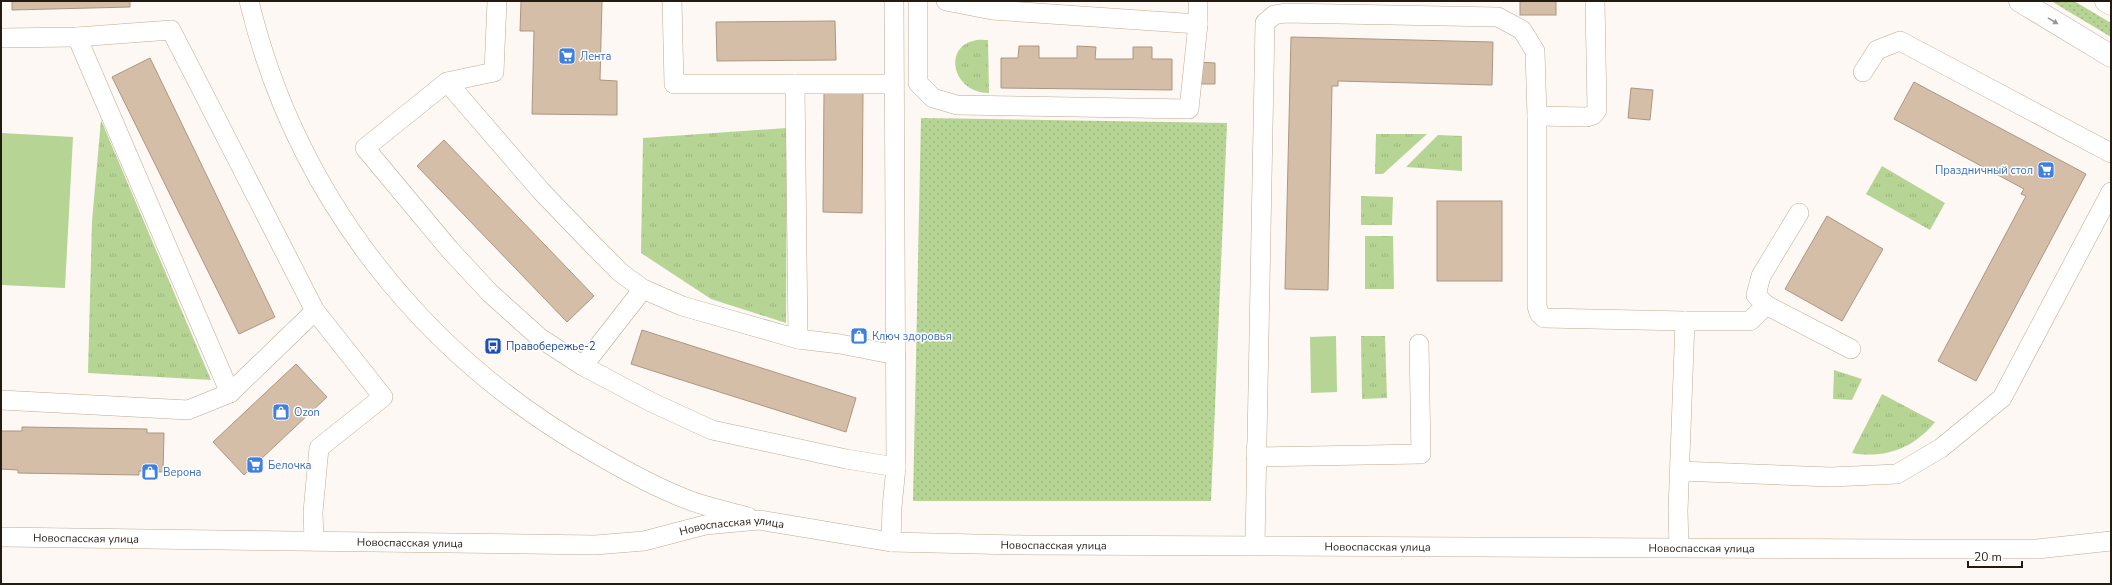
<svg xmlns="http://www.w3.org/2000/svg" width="2112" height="585" font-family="'Nunito Sans',sans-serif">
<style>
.grass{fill:url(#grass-dots)}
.park{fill:url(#park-tufts)}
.pitch{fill:#b6d595}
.building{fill:#d5bea7;stroke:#ac9680}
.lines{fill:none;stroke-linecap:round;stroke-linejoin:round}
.minor-casing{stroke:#c0a994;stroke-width:20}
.major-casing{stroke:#c0a994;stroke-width:23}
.minor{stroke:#fff;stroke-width:19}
.major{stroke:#fff;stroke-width:22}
.oneway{fill:#9c9894}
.labels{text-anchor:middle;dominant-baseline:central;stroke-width:3;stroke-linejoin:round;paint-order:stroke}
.shop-label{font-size:11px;fill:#366cbe;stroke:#fff;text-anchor:start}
.transit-label{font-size:11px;fill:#164399;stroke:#fff;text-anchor:start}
.street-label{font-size:11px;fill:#231a12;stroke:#fff}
</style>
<defs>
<pattern id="grass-dots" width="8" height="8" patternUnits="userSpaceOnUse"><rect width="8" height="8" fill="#b6d595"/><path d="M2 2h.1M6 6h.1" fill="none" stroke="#9cb67f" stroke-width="1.8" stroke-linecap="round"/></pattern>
<pattern id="park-tufts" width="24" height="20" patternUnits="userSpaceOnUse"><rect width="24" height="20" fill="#b6d595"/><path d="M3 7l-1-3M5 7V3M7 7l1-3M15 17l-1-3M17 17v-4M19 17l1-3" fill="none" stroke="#9cb67f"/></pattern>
</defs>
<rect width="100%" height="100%" fill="#fdf8f3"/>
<!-- grass -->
<g class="grass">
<polygon points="2051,1 2074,1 2111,23 2111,37"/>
<polygon points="921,118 1227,123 1211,501 913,501"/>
</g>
<!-- park -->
<g class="park">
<path d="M 988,40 L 989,93 C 953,93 943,48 973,41 C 977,39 984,40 988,40 Z"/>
<polygon points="101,120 211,380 88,373 92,221"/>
<polygon points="787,128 786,323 711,299 641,253 643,138"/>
<polygon points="1376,134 1427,134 1383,174 1375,174"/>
<polygon points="1438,135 1462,136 1462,171 1406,167"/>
<polygon points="1882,166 1945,203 1930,230 1866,194"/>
<polygon points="1361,196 1393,197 1392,225 1361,225"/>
<polygon points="1365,236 1393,236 1394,289 1365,289"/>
<polygon points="1361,336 1385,336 1387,398 1362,399"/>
<polygon points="1834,370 1862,379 1852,400 1833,399"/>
<path d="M 1882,394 L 1935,422 C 1914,448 1885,459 1852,453 Z"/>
</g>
<!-- pitch -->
<g class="pitch">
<polygon points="2,133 73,137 65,288 1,285"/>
<polygon points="1336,336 1337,392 1311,393 1310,337"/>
</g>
<!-- building -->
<g class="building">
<polygon points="12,1 130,1 130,7 12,10"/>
<polygon points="521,1 602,1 600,80 617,81 617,115 532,114 534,31 520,31"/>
<rect x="1520" y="1" width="36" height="14"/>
<polygon points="835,21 836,60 717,61 716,22"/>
<polygon points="1291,37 1493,42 1492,85 1338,81 1338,86 1332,86 1328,290 1285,289"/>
<polygon points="1019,46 1039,46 1039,58 1077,58 1077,46 1096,47 1095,59 1133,59 1133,47 1152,47 1152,59 1172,59 1172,90 1001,88 1001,58 1018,58"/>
<polygon points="150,58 275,317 239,334 112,77"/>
<polygon points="1197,62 1215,63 1215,84 1197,84"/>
<polygon points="1914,82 2086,174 1976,381 1938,361 2026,196 2021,194 2024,189 1894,119"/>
<polygon points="1631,88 1653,90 1650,120 1628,118"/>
<polygon points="824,93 863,93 862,213 823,212"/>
<polygon points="444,140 594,296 567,322 417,166"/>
<rect x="1437" y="201" width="65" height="80"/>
<polygon points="1827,216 1883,249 1842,321 1785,289"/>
<polygon points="642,330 856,398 846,432 631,364"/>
<circle cx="859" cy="335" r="4.5"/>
<polygon points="296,364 327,397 244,475 213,442"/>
<polygon points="22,427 147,429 147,433 164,433 163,472 139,471 139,475 18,473 18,470 1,469 1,431 22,431"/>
</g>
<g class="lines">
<!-- minor casing -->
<g class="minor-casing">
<g id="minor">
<path d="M 249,1 C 296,196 422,355 595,453 C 624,470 655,487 686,499 C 706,507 727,511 748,517"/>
<polyline points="497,1 494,72 447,82 541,191 591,243 621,273 643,289 682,306 798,339 840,344 896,355"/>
<polyline points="672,1 674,84 894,84"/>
<polyline points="918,1 918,83 933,98 957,105 1189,109 1198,24"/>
<polyline points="946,1 992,10 1198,24 1198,1"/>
<polyline points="77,37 230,393"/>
<polyline points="1,38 77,37 171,30 315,311 383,397 319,448 313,512 314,540"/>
<polyline points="1863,72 1877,50 1900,41 2111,153"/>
<polyline points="447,82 365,148 450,250 490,293 540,338 583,366 651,402 712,430 846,459 896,467"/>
<polyline points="795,84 798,339"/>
<polyline points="1537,116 1537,306 1539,313 1544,318 1685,321 1750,321 1766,305 1851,349"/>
<polyline points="1766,305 1756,295 1761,276 1799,213"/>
<polyline points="583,366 643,289"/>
<polyline points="1,400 188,410 230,393 315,311"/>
<polyline points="1256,448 1256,457 1421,454 1419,344"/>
<polyline points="1680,471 1831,477 1897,474 1941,448 2002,398 2111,192"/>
<path id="s1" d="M 1,537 L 595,545 L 644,541 L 705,525 L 759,520 L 891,542 L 1023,545 L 1912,549 L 2037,549 L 2111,541"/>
<polyline points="891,542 892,507 896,467 894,1"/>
<polyline points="1255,545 1265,23 1274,15 1285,13 1498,17 1522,30 1535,51 1537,116 1587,117 1593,115 1597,110 1595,1"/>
<polyline points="1679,547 1678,511 1685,321"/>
</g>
</g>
<!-- major casing -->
<g class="major-casing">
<g id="major">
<polyline points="2020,1 2111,56"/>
<polyline points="2106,1 2111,4"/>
</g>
</g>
<!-- minor -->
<use href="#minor" class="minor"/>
<!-- major -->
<use href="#major" class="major"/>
</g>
<!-- one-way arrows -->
<defs><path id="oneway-solid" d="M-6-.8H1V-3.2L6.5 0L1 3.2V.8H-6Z"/></defs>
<use class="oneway" href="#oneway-solid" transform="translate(2053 21) rotate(31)"/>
<!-- icons -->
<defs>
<g id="supermarket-square" transform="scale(0.9)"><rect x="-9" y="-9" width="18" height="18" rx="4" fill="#3f7fe0" stroke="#fff"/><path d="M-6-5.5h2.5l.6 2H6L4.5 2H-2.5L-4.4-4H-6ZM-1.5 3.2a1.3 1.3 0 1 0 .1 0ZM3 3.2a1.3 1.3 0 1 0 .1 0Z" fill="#fff"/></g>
<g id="shop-square" transform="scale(0.9)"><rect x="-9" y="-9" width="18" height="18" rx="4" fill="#3f7fe0" stroke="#fff"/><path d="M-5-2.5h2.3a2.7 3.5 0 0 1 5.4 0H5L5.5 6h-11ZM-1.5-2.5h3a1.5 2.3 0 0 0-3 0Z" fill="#fff"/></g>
<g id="bus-square" transform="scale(0.9)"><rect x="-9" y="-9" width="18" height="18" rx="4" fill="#1a4fb4" stroke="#fff"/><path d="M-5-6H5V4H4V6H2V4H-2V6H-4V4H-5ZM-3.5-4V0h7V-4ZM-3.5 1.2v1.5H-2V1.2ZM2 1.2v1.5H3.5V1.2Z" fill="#fff"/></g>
</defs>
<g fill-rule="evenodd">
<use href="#supermarket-square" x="567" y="56"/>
<use href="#supermarket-square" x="2046" y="170"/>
<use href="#shop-square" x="859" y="336"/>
<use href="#bus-square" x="493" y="346"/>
<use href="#shop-square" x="281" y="412"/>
<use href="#supermarket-square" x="255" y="465"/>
<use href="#shop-square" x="150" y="472"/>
</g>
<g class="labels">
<!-- shop labels -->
<g class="shop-label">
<text x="580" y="56">Лента</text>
<text x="2033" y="170" text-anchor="end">Праздничный стол</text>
<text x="872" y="336">Ключ здоровья</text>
<text x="294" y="412">Ozon</text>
<text x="268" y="465">Белочка</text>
<text x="163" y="472">Верона</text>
</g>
<!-- transit labels -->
<g class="transit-label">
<text x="506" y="346">Правобережье-2</text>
</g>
<!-- street labels -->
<g class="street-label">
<text stroke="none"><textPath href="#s1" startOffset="733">Новоспасская улица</textPath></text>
<text stroke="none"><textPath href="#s1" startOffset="85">Новоспасская улица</textPath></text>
<text stroke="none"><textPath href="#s1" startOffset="409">Новоспасская улица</textPath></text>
<text stroke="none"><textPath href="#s1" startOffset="1057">Новоспасская улица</textPath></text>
<text stroke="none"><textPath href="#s1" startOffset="1381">Новоспасская улица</textPath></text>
<text stroke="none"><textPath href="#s1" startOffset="1705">Новоспасская улица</textPath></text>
</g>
</g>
<!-- border -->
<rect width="2112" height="585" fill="none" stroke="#231a12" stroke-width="4"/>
<!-- scale -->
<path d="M1968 561v6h54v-6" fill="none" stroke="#231a12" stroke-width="2"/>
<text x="1974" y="561" font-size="12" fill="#231a12" stroke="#ffffff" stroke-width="3" paint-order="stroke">20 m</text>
</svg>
